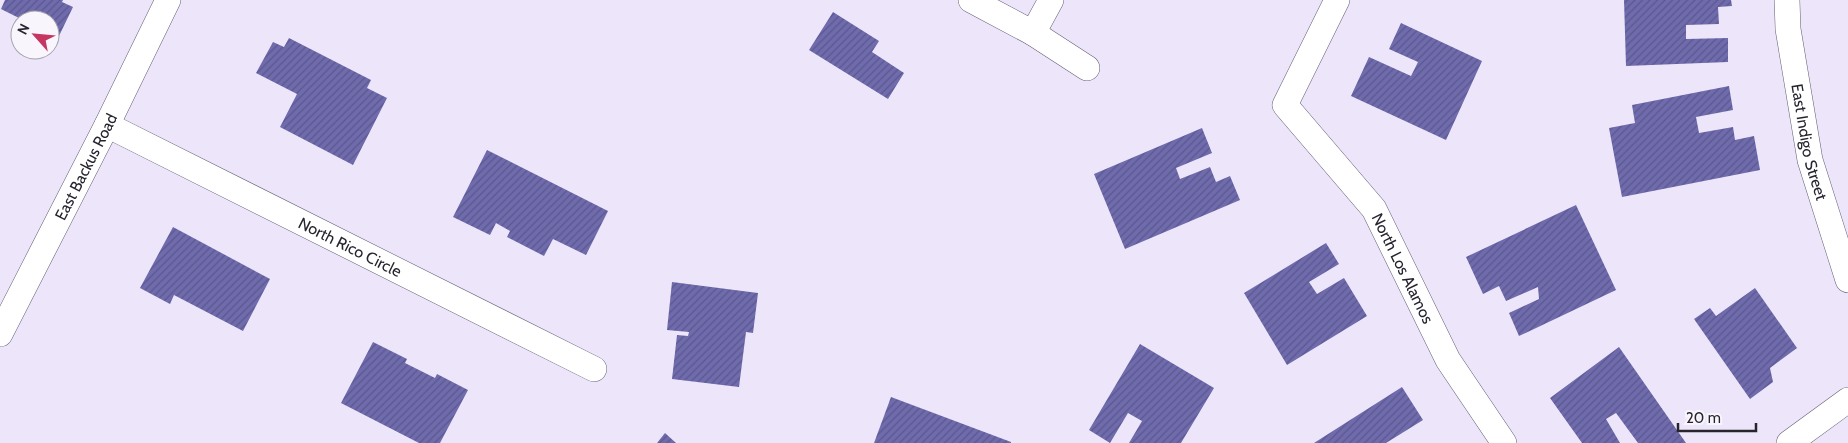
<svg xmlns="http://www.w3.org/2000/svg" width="1848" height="443" font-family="Cabin,sans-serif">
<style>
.building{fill:url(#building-hatch)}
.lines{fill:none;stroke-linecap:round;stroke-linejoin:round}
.minor-casing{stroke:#655e74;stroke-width:26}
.minor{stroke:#fff;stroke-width:25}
.labels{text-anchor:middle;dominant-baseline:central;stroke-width:4.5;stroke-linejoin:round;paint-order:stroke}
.street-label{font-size:16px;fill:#27242e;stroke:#f8f6fc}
</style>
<defs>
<pattern id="building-hatch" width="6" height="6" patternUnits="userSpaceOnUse" patternTransform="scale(1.25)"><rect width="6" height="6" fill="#6f6bad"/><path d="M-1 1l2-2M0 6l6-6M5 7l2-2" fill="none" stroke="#5b588d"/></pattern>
</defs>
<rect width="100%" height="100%" fill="#ede6fb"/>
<!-- building -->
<g class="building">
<polygon points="5,0 63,0 62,2 73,7 58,38 50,34 50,20 23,20 1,9"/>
<polygon points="1624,0 1731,0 1732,6 1718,7 1719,24 1686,25 1686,39 1728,38 1728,62 1626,66"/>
<polygon points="833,12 879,41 872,52 904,73 888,99 809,50"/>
<polygon points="1401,23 1482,61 1446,140 1351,96 1369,57 1411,76 1418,62 1389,49"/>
<polygon points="289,38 371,80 367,88 387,98 353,165 280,127 297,94 256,73 273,42 284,47"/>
<polygon points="1729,86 1733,110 1696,117 1699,133 1733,127 1735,140 1754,136 1760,170 1622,197 1609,128 1635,123 1632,105"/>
<polygon points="1202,128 1212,153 1176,168 1180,179 1210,167 1216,182 1230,176 1240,200 1125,249 1094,174"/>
<polygon points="487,150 608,211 586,255 553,239 544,256 507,237 510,231 496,223 490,235 453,217"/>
<polygon points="1576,205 1616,290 1519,336 1509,313 1539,299 1538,287 1506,301 1499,286 1483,294 1466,257"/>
<polygon points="173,227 270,279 243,331 174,295 170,304 140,288"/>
<polygon points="1326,243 1339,264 1309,282 1317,294 1344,278 1367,316 1287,365 1244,293"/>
<polygon points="672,282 758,293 753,333 746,332 739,387 672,379 677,335 688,336 689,332 667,330"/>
<polygon points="1755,288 1797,348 1770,368 1773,382 1750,399 1694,319 1710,308 1716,316"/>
<polygon points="373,342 407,359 405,363 435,378 437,374 468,390 440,443 419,443 341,403"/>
<polygon points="1140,344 1214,388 1181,443 1129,443 1142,421 1128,413 1110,443 1089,430"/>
<polygon points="1619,347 1686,443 1638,443 1616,413 1606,419 1620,443 1582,443 1550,398"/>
<polygon points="1402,387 1423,420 1386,443 1314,443"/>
<polygon points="891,397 1011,442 1011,443 874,443"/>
<polygon points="665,433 676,443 657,443"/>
</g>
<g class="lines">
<!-- minor casing -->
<g class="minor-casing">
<g id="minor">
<polyline points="971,0 1033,33 1087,68"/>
<path id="s1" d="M 1337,0 L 1285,105 L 1374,209 L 1448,360 L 1504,443"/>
<path id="s2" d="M 1787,0 L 1788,29 L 1810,160 L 1848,280"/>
<polyline points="1033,33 1051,0"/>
<path id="s3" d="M 107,125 L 594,369"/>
<path id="s4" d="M 0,334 L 107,125 L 168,0"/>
<polyline points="1789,443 1848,400"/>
</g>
</g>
<!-- minor -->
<use href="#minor" class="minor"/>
</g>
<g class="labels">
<!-- street labels -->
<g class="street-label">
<text stroke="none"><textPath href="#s2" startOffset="144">East Indigo Street</textPath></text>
<text stroke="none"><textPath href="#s4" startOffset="188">East Backus Road</textPath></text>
<text stroke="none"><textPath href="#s3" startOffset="272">North Rico Circle</textPath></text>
<text stroke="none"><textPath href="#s1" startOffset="320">North Los Alamos</textPath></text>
</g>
</g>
<!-- north arrow -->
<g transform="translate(35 35) rotate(297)"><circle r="24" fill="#f8f6fc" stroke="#a4a2aa"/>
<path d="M0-4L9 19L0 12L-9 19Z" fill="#c53762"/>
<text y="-8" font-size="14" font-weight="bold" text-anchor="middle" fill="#27242e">N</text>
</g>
<!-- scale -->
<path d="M1678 423v8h78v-8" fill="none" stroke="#27242e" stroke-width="2.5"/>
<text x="1686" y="423" font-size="15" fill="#27242e" stroke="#f8f6fc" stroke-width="4" paint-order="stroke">20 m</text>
</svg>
